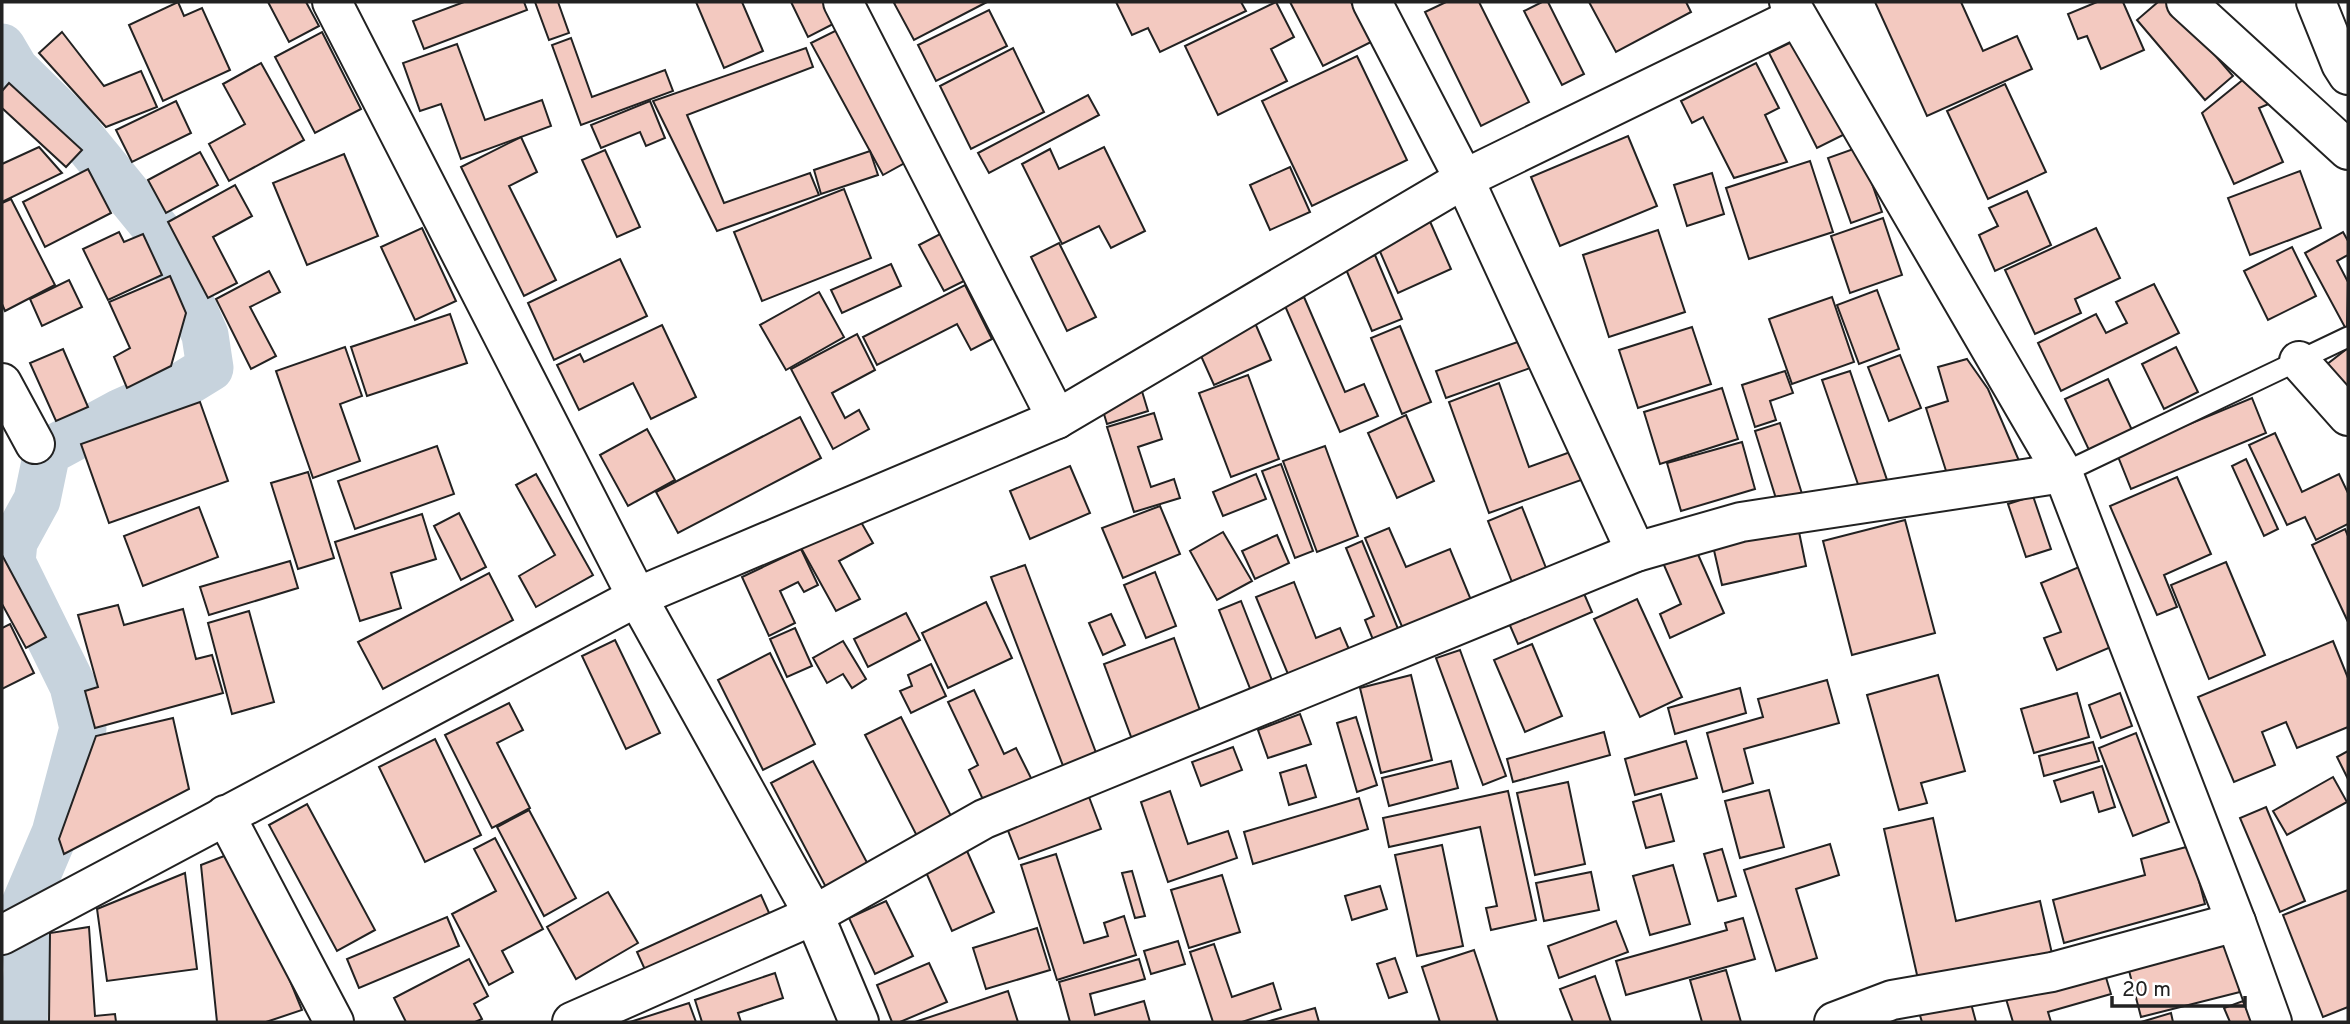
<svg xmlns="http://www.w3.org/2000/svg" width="2350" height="1024" font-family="Overpass,sans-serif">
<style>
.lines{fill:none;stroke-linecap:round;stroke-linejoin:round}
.canal{stroke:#c7d3dd;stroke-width:47}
.building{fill:#f3c9c0;stroke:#222;stroke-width:2}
.lane-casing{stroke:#222;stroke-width:23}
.street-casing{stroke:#222;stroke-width:42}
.secondary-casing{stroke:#222;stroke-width:42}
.lane{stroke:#fff;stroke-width:19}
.street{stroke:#fff;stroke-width:38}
.secondary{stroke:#fff;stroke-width:38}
</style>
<rect width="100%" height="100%" fill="#fff"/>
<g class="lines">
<!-- canal -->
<polyline class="canal" points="2,47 15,69 69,122 162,236 205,335 210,368 184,384 121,412 47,452 37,500 14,542 12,562 73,686 83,728 55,833 24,906 27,970 24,1022"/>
</g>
<!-- building -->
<g class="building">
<polygon points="178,2 184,16 202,8 230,70 163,101 129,25"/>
<polygon points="268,2 306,2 319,26 289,42"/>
<polygon points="464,2 524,2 527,10 424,49 413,21"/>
<polygon points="535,2 558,2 569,33 549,40"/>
<polygon points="696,2 742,2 763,51 724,68"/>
<polygon points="791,2 827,2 837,22 808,37"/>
<polygon points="896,2 987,2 914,40 894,3"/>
<polygon points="1116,2 1241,2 1246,11 1160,52 1148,28 1132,35"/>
<polygon points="1276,2 1294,37 1271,49 1287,81 1218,115 1185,46"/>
<polygon points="1290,2 1351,2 1371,42 1323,66"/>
<polygon points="1446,2 1479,2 1529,102 1481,126 1425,12"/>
<polygon points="1542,2 1548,2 1584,74 1562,85 1524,11"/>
<polygon points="1589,2 1686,2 1691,12 1616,52"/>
<polygon points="1875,2 1961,2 1983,51 2017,36 2032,69 1927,116"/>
<polygon points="2097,2 2123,2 2144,50 2101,69 2087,36 2078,39 2068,14"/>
<polygon points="2158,2 2169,2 2233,76 2205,100 2137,20"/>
<polygon points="989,10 1007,46 936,81 918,45"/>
<polygon points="839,29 910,160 883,175 811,43"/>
<polygon points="62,32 104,86 141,71 157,107 106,127 39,53"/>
<polygon points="322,32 361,109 315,133 275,57"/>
<polygon points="571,38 592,97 665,70 673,91 581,125 552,45"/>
<polygon points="1800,38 1847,133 1817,148 1769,53"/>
<polygon points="457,44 485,120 542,100 551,126 461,159 441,104 420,111 403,63"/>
<polygon points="806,48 813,67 687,115 724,203 810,173 819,195 717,231 653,101"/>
<polygon points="1013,48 1044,112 971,149 940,86"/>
<polygon points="1357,56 1407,160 1312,206 1262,101"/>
<polygon points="261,63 304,140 229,181 209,144 245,124 223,84"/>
<polygon points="1756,63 1779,108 1765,115 1787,162 1734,178 1703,117 1692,123 1681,101"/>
<polygon points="2250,74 2271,103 2259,108 2283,162 2234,184 2202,113"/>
<polygon points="9,83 82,150 66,167 2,108 2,91"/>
<polygon points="2005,84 2046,172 1988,199 1947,111"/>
<polygon points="1088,95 1099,115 989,173 978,153"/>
<polygon points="176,101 191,133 132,162 116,130"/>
<polygon points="650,101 665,138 646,146 640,132 601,148 591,125"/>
<polygon points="1628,136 1657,206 1560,246 1531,177"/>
<polygon points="521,137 537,172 509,186 556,280 524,296 461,167"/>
<polygon points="39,147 62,173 2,202 2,164"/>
<polygon points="1104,147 1145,231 1111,248 1099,226 1062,244 1022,164 1050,149 1059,169"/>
<polygon points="1859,147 1882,212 1851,223 1828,158"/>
<polygon points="605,150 640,227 617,237 582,160"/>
<polygon points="870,151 878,175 821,194 814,170"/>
<polygon points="200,152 218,185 166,213 148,180"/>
<polygon points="344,154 378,236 307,265 273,183"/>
<polygon points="1810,161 1833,232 1749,259 1726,188"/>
<polygon points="1290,167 1310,212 1270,230 1250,185"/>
<polygon points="88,169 111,213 45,247 23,202"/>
<polygon points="2300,171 2321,228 2250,255 2228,198"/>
<polygon points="1712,173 1724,214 1687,226 1674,185"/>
<polygon points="235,185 252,216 213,237 237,283 208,298 168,222"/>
<polygon points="844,189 871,258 762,301 734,232"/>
<polygon points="2027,191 2051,245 1995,271 1979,235 1998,226 1989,208"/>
<polygon points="11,199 55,285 5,311 2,304 2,203"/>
<polygon points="1428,217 1451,269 1398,293 1375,240"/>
<polygon points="1883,218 1902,275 1850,293 1831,236"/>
<polygon points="422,228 456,301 415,320 381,247"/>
<polygon points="2096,228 2120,278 2075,299 2081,313 2035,334 2005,270"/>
<polygon points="1658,230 1685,312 1609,337 1583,255"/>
<polygon points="119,232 124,242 143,234 162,275 108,300 83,249"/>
<polygon points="944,232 968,279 944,291 919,245"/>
<polygon points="2343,232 2348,241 2348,255 2337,261 2348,282 2347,331 2305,253"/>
<polygon points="1059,243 1096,317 1067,331 1031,257"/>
<polygon points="2292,247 2316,296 2268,320 2244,271"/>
<polygon points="1375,255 1402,319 1372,331 1345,267"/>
<polygon points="620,259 647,316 554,360 528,303"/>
<polygon points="891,264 901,286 842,313 831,290"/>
<polygon points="269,271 280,292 250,307 276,356 251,369 216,299"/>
<polygon points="170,276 186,313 171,366 127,388 114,357 130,348 109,302"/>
<polygon points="69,280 82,307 42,326 30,299"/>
<polygon points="2154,284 2179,333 2061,391 2038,343 2096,314 2106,333 2127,323 2116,302"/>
<polygon points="965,285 992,339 971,350 957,324 877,365 863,337"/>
<polygon points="1877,290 1899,349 1859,364 1837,305"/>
<polygon points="819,292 844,337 786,370 760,325"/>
<polygon points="1304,297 1345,392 1364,384 1378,416 1340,432 1285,306"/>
<polygon points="1832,297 1854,362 1792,384 1769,319"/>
<polygon points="450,314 467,363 367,396 351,347"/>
<polygon points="1255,323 1271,360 1214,385 1197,347"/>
<polygon points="662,325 696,397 651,419 633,383 579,410 557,365 580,354 584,362"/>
<polygon points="1400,326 1431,402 1402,414 1371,338"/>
<polygon points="1692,327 1711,384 1638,408 1619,350"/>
<polygon points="857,334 875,370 832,393 845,418 859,410 869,429 833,449 791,369"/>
<polygon points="1523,340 1533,367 1446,398 1436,371"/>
<polygon points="345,347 362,396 340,404 360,461 313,478 276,371"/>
<polygon points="2176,347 2198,392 2164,409 2142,364"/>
<polygon points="2348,348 2348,394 2326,365"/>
<polygon points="63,349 88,407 56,421 30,363"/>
<polygon points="1900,355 1921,408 1889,421 1868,367"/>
<polygon points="1967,359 1988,389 2020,463 1947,474 1926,408 1948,401 1938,367"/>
<polygon points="1785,371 1793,393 1770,401 1776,420 1755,427 1742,385"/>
<polygon points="1850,371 1887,480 1860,490 1822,380"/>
<polygon points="1248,375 1279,459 1231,477 1199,393"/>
<polygon points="2108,379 2132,430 2089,450 2065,399"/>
<polygon points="1499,383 1529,467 1573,451 1584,479 1489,513 1449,402"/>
<polygon points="1141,388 1148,411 1107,424 1100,401"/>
<polygon points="1722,388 1738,439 1660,464 1644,412"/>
<polygon points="2252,398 2266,433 2131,489 2117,454"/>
<polygon points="200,402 228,481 109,523 81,444"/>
<polygon points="1154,413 1162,439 1138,447 1151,487 1174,479 1180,498 1134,512 1107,427"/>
<polygon points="1406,415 1434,481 1397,498 1368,433"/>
<polygon points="800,417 821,458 678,533 656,492"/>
<polygon points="1780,423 1803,497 1778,505 1755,431"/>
<polygon points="647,429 675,480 628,506 600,455"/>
<polygon points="2275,433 2302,492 2339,474 2348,493 2348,524 2316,540 2305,517 2287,525 2249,445"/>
<polygon points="1742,442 1755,489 1681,511 1667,463"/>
<polygon points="437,446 454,494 355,529 338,481"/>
<polygon points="1325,446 1358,536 1317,552 1283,461"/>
<polygon points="2246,459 2278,529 2264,536 2232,466"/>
<polygon points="1281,464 1313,551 1295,558 1262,471"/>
<polygon points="1070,466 1090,513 1030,539 1010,491"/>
<polygon points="308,472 334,558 298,569 271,483"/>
<polygon points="536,474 593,575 536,607 519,576 555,555 516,485"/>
<polygon points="1256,474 1266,499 1223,516 1213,492"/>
<polygon points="2177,477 2211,554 2164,575 2177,607 2157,615 2110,506"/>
<polygon points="2033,496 2051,549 2026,557 2008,504"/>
<polygon points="1160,506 1180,554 1123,578 1102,528"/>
<polygon points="199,507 218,557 143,586 124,536"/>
<polygon points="1522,507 1546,568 1512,582 1488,521"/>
<polygon points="459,513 486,567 461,580 434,526"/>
<polygon points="422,514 436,559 391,573 401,608 360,621 335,542"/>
<polygon points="857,515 873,543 839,561 860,599 836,611 800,546"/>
<polygon points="1905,520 1935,633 1852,655 1823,541"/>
<polygon points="1798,527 1806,566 1722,585 1713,546"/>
<polygon points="1389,528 1406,567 1450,549 1471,600 1403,629 1365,538"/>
<polygon points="2345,529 2348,536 2348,622 2312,545"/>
<polygon points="1223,532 1252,581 1217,600 1190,551"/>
<polygon points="1277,535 1289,563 1255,579 1242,551"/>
<polygon points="1362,541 1401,636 1376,647 1365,620 1374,616 1346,548"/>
<polygon points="1692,541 1724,613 1670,638 1660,614 1681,604 1660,556"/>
<polygon points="801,549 818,585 804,592 798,582 780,591 795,623 769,636 742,577"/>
<polygon points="2,555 46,637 26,648 2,604"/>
<polygon points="290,561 298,588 209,615 200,587"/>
<polygon points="2226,562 2265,655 2209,679 2171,585"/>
<polygon points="1025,565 1098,758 1065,771 991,577"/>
<polygon points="2079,567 2111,647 2057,670 2044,638 2061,632 2041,583"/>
<polygon points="1155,572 1176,626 1146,638 1124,585"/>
<polygon points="489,573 513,620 383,689 358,642"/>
<polygon points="1294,582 1316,638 1340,628 1351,654 1290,679 1256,597"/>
<polygon points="1582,589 1592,612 1518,644 1508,621"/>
<polygon points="1637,599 1682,697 1640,717 1594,619"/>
<polygon points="1241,601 1275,688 1253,696 1219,610"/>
<polygon points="986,602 1012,658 948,688 922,633"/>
<polygon points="118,605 124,625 183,609 196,659 212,655 223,693 95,728 85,691 98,687 78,615"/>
<polygon points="249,611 274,702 232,714 208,623"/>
<polygon points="906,613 920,640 868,667 854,639"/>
<polygon points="1111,614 1125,645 1103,655 1089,623"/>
<polygon points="10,624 34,673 2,689 2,628"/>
<polygon points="795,628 812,666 787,677 770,639"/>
<polygon points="1174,638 1202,716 1133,742 1104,664"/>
<polygon points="615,640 660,733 626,749 582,656"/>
<polygon points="843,641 866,679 852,688 843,674 827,683 813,658"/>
<polygon points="2333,641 2348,678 2348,727 2297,748 2286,722 2262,732 2275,765 2234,782 2198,697"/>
<polygon points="1532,644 1562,716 1525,732 1494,660"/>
<polygon points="1460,650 1506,776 1483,785 1436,658"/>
<polygon points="770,653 815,744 763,770 718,680"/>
<polygon points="931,664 946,696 911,713 900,691 912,686 908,675"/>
<polygon points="1411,675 1432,760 1381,773 1360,688"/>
<polygon points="1938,675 1965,771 1921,783 1927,803 1899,810 1867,695"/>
<polygon points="1827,680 1839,723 1744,749 1753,783 1723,792 1707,733 1763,717 1758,699"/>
<polygon points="1740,688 1746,713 1675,734 1668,708"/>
<polygon points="974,690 1004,754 1016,748 1035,786 987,808 969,770 978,765 948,702"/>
<polygon points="2077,693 2089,737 2034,753 2021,709"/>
<polygon points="2120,693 2132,726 2101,738 2089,705"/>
<polygon points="509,703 523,730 497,743 530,808 492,828 445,735"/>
<polygon points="1300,714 1311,744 1268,758 1258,730"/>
<polygon points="901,717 953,820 918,838 865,735"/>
<polygon points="1356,717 1377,785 1357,792 1337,723"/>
<polygon points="173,718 189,789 64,854 59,839 96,736"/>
<polygon points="1604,732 1610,755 1513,782 1507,759"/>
<polygon points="2136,733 2169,822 2133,836 2099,748"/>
<polygon points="435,739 481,835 425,862 379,767"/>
<polygon points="1686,741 1697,778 1635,795 1625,759"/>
<polygon points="2093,742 2099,761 2044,776 2039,756"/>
<polygon points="1233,747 1242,770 1201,786 1192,762"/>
<polygon points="2348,751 2348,779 2337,757"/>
<polygon points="813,761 871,870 829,893 771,783"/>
<polygon points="1451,761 1458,788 1389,806 1382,778"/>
<polygon points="1306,765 1316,797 1289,805 1280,773"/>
<polygon points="2102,766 2115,807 2099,812 2093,792 2061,802 2054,781"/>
<polygon points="2333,777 2347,802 2287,835 2273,811"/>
<polygon points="1568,782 1585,864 1535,875 1517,793"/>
<polygon points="1769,790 1784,847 1740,858 1725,801"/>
<polygon points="1170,791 1188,844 1228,831 1237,858 1168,882 1141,802"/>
<polygon points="1508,791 1536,920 1491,930 1486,908 1497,906 1480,827 1389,847 1383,818"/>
<polygon points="1661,794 1674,841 1646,848 1633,802"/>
<polygon points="1089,797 1101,829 1019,859 1007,828"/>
<polygon points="1359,798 1368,829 1253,864 1244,832"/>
<polygon points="307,804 375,930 337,951 269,825"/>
<polygon points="2266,807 2305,901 2280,912 2240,818"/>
<polygon points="529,810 576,898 544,916 497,827"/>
<polygon points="1933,818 1956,921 2040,901 2053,958 1920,988 1884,829"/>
<polygon points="495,838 543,929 502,951 513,972 489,985 452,914 496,891 474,849"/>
<polygon points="1830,844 1839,875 1796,889 1817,958 1776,971 1744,870"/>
<polygon points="1442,845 1463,946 1417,956 1395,855"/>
<polygon points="2190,846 2205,904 2064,943 2053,900 2145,875 2141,859"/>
<polygon points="1722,849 1736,896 1718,901 1704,854"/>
<polygon points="237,851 302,1010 266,1022 217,1022 201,865"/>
<polygon points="967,851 994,912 952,931 925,870"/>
<polygon points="1056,854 1084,943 1108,936 1104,923 1124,916 1136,955 1057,980 1021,865"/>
<polygon points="1673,865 1690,924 1650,935 1633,876"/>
<polygon points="1132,871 1145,916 1135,918 1122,873"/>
<polygon points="1591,872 1599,910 1544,921 1536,883"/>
<polygon points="185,873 197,969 107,981 97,909"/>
<polygon points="1222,875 1240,932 1189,948 1171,890"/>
<polygon points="1380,886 1387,909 1352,920 1345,896"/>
<polygon points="2348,890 2348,1007 2323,1017 2283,915"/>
<polygon points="608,892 638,943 576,979 547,927"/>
<polygon points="761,895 775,926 651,983 637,952"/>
<polygon points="886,901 913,956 875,974 849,918"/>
<polygon points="447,917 459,946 359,988 347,959"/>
<polygon points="1743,918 1755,959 1626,995 1616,961 1727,930 1725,923"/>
<polygon points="1616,921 1628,952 1559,978 1548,946"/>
<polygon points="89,927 95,1016 115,1014 116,1022 49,1022 50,933"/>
<polygon points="1037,928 1050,970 986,989 973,948"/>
<polygon points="2225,933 2240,992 2141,1017 2126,959"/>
<polygon points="1178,941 1185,964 1151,974 1144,951"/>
<polygon points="1214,944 1232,997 1273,983 1281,1009 1242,1022 1213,1022 1190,952"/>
<polygon points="1474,950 1498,1022 1440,1022 1422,967"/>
<polygon points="1395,958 1407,992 1389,998 1377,964"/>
<polygon points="469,959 488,996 474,1004 482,1019 475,1022 406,1022 394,998"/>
<polygon points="1139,959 1145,979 1090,994 1095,1015 1144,1001 1150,1022 1070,1022 1059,982"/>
<polygon points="2101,961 2111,994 2048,1012 2051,1022 2013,1022 2003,989"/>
<polygon points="929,963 947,1002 900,1022 892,1022 877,985"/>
<polygon points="1726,970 1741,1022 1702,1022 1690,980"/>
<polygon points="775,973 783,998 738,1013 741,1022 702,1022 695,1000"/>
<polygon points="1595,976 1611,1022 1573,1022 1560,989"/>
<polygon points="1008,991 1018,1022 915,1022"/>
<polygon points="1969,996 1976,1022 1922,1022 1918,1009"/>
<polygon points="2243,1001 2252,1022 2230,1022 2224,1008"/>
<polygon points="689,1003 696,1022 630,1022"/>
<polygon points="1315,1008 1319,1022 1266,1022"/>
<polygon points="2171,1013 2173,1022 2141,1022"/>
</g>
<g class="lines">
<!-- lane casing -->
<g class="lane-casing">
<polyline id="lane" points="2063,473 2348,337"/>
</g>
<!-- street casing -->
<g class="street-casing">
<g id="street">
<polyline points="332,2 637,597 814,915 859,1022"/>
<polyline points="843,2 1057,419"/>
<polyline points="1372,2 1464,179 1636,552"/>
<polyline points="2186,2 2348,150"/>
<polyline points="2299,361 2348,416"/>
<polyline points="2,383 35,444"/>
<polyline points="225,815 334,1022"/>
<polyline points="2,935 637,597 1057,419 1464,179 1796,17"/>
<polyline points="572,1022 814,915 984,819 1636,552 1741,522 2063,473"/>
<polyline points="1834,1022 1892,1000 2052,972 2236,922"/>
</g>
</g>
<!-- secondary casing -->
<g class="secondary-casing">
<g id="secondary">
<polyline points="1789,2 2063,473 2236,922 2272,1022"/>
<polyline points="2316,2 2341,64 2348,75"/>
</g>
</g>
<!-- lane -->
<use href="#lane" class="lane"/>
<!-- street -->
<use href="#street" class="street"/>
<!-- secondary -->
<use href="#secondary" class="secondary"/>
</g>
<!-- border -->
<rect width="2350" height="1024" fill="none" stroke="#222222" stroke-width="7"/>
<!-- scale -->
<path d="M2112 996v10h133v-10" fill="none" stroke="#222222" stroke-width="3.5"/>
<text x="2122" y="996" font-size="21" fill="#222222" stroke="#ffffff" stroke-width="5" paint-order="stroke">20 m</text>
</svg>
